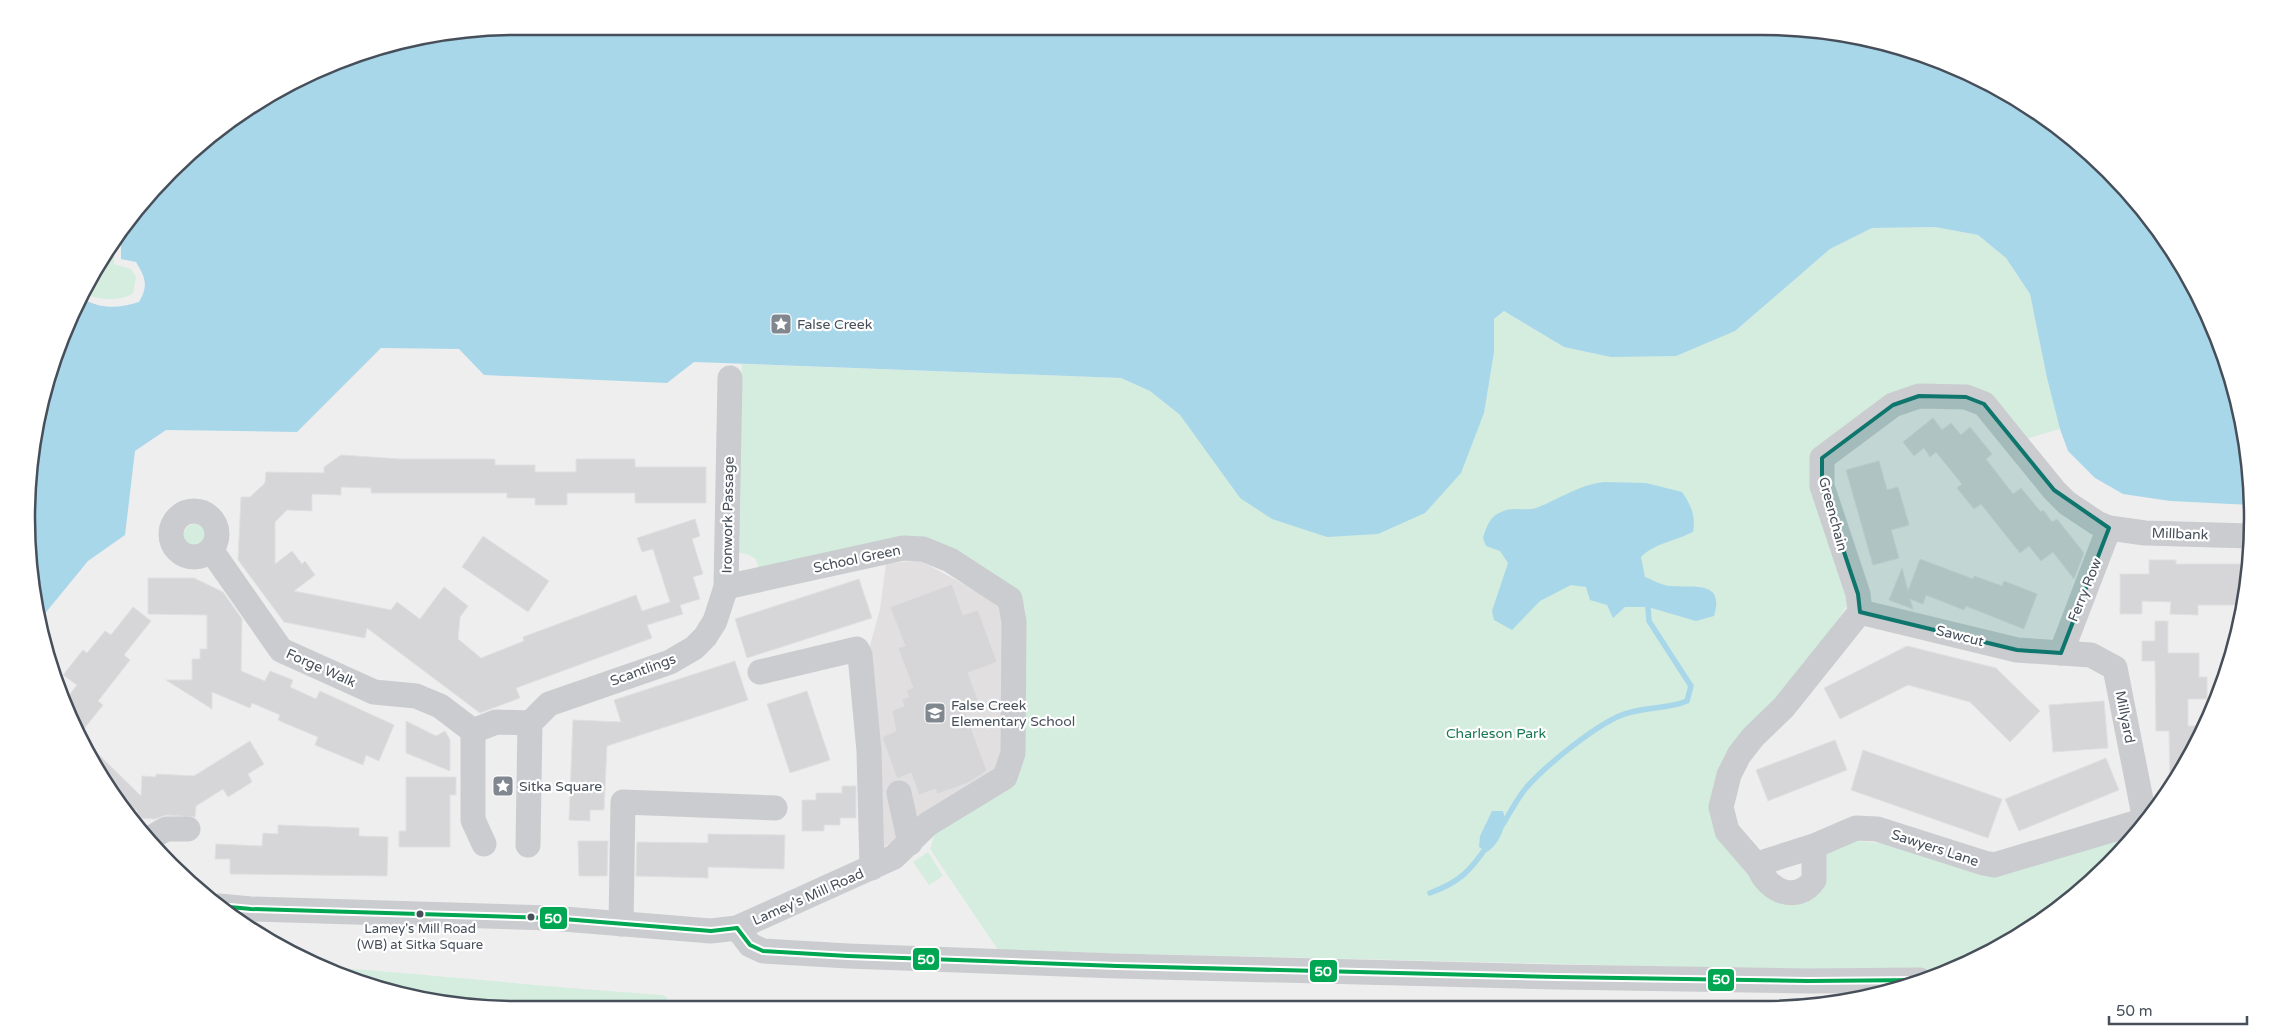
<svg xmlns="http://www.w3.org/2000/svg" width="2279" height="1036" font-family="'Varela Round',sans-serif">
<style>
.education{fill:#e1dfe0}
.green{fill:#d4eddf}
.water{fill:#a9d7ea}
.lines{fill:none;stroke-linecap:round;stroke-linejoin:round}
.stream{stroke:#a9d7ea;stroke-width:5.5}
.building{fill:#d6d6d8;stroke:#e0e0e1}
.minor{stroke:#cacccf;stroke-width:25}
.bus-1-casing{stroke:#fff;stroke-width:8}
.bus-1{stroke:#00a651;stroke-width:4}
.marked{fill:#0f766e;fill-opacity:0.2;stroke:#0f766e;stroke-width:4;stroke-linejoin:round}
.bus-dot{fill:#464f5a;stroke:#fff;stroke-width:2}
.labels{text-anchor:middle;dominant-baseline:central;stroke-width:4.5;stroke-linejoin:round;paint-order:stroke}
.bus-label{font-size:13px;fill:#464f5a;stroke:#fff}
.poi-label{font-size:14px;fill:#464f5a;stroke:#fff;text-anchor:start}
.street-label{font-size:14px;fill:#464f5a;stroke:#fff}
.park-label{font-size:14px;fill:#1a7850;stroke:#fff}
.rim{fill:none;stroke:#464f5a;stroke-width:2.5}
.line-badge{stroke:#fff;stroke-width:2}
.badge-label{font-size:14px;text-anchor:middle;font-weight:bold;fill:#fff}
</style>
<rect width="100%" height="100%" fill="#efeeee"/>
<!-- education -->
<polygon class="education" points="919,560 1006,607 1003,773 871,855 862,675 880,609 886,564"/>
<!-- green -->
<g class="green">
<polygon points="1935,227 1978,235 2006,258 2030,294 2047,378 2060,429 2022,440 1985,397 1933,390 1817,456 1858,608 1846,607 1716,813 1784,897 1827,850 1858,841 1895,845 1991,871 2134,835 2061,908 1956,969 1781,969 1146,954 1140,956 1135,954 998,950 930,849 935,833 1010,785 1024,760 1025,607 1017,598 943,551 760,574 756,559 747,554 735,552 742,364 1121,378 1150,391 1180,415 1240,498 1494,352 1494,319 1504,311 1564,347 1735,331 1830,249 1872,228"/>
<path d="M 115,241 L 114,264 L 131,269 L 136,277 L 133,293 C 122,302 96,300 83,293 L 92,272 Z"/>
<circle cx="196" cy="537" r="13"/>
<polygon points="928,852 943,876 929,885 913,862"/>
<path d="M 318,966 C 433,975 548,987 663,995 L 668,998 L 660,1004 L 412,997 L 330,972 Z"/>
</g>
<!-- water -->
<g class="water">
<path d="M 518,26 L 1761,26 L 1857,36 L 1949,64 L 2034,109 L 2109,170 L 2170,245 L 2215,330 L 2243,422 L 2251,505 L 2170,501 L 2123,494 L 2095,478 L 2068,451 L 2060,429 L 2047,378 L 2030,294 L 2006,258 L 1978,235 L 1935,227 L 1872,228 L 1830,249 L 1735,331 L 1676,356 L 1611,357 L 1564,347 L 1504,311 L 1494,319 L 1494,352 L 1484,413 L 1461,473 L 1425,513 L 1378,534 L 1327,537 L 1272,519 L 1240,498 L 1180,415 L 1150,391 L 1121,378 L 694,362 L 667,383 L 484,375 L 459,349 L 381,348 L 297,432 L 166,430 L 135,451 L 125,535 L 88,561 L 38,622 L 26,518 L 36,422 L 52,360 L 81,298 C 101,309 117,309 139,302 C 149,285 145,277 136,262 L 121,259 L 121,231 L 148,194 L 194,148 L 272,92 L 360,52 L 422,36 Z"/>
<path d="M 1604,482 L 1646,483 L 1682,492 C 1691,505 1696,516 1693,532 C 1675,541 1655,543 1641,557 L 1645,577 C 1653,580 1663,586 1671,586 C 1694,588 1725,580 1714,616 L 1696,621 L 1648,607 L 1625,607 L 1613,618 L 1607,605 L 1590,600 L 1586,587 L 1571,585 L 1540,601 L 1512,630 L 1494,620 L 1492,611 L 1508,563 L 1500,551 L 1486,546 L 1483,538 C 1486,528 1489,518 1499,513 C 1513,505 1524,512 1536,508 C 1560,499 1578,485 1604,482 Z"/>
<path d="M 1492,811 L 1503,811 C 1508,825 1499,844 1487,852 L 1479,847 L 1480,836 Z"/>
</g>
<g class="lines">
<!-- stream -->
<g class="stream">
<path d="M 1501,827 C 1509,815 1516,800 1526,788 C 1545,766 1590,730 1617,717 C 1640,706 1666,710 1687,701 L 1691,686 L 1649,621 L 1648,607"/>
<path d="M 1430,893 C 1460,882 1470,871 1488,845"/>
</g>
</g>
<!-- building -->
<g class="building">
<polygon points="1933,418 1942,430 1951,423 1961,435 1970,427 1992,454 1986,459 2013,494 2021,488 2041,512 2043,510 2052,522 2057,519 2084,553 2074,579 2053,552 2041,561 2029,546 2020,553 1981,504 1974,509 1957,488 1962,484 1936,452 1930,457 1924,448 1914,456 1903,442"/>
<polygon points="341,455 400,459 495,459 495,465 535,465 535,472 576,472 576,459 635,459 635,467 706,467 706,503 635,503 635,493 567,493 567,505 535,505 535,498 507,498 507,493 371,493 371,488 341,487 341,495 312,494 312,511 287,510 275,522 275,564 292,551 302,564 305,561 315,575 294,591 391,610 397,602 420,619 444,587 468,606 460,617 458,639 481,658 524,641 523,637 636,595 642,611 670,602 653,549 642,552 637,538 695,519 700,536 692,539 703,574 693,577 700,599 680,605 683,614 647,625 652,638 516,688 520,698 480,713 367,628 365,638 284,622 238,560 241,497 250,497 265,483 266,472 324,473 324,467"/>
<polygon points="1879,461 1887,490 1898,487 1909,525 1891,530 1899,558 1873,565 1846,470"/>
<polygon points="483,536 549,581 528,612 462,567"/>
<polygon points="1920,559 1973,579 1974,576 2002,586 2004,581 2037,594 2024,629 1966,606 1964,610 1926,595 1923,604 1910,599 1913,609 1889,600 1902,568 1908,591"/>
<polygon points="2149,560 2176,560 2176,564 2248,564 2244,605 2198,605 2198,615 2170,614 2171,602 2142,601 2142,614 2120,614 2120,574 2149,574"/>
<polygon points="148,578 194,578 223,592 242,619 241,671 265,681 270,671 293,680 290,687 316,699 320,691 394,725 379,761 366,755 363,765 315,745 318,737 282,722 278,720 280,715 252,703 250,708 212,692 212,709 166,680 192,680 192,659 200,659 200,649 207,649 207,615 148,614"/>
<polygon points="859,579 872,618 747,658 735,619"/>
<polygon points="952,584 963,615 978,610 997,662 968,673 978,700 963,706 987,771 968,783 937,794 935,789 919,795 911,773 897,779 882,737 896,731 892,711 904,706 902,699 909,697 906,690 913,688 898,648 905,646 890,607"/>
<polygon points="133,607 151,621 124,655 130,660 98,701 103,705 79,735 64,702 77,685 63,675 83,650 87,653 105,631 111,635"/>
<polygon points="2155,621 2168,621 2168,653 2199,653 2199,677 2207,677 2207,699 2188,699 2188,726 2204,726 2170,785 2169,731 2156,731 2155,661 2142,661 2142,641 2155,641"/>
<polygon points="1907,646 1996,668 2040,711 2010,742 1970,702 1908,685 1840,719 1824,688"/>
<polygon points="735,661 748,700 607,746 604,810 590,810 590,821 569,820 573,720 621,722 614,700"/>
<polygon points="807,691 830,760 790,773 767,704"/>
<polygon points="2104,701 2108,748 2053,752 2049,705"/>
<polygon points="406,721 436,736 445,731 450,740 450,771 406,753"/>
<polygon points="1835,740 1847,770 1768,801 1756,770"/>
<polygon points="250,741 264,764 248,774 252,782 228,797 223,789 196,806 195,817 166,815 155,819 137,818 137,810 125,810 92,764 84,745 86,742 141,796 142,776 156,777 156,774 194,776"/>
<polygon points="1863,750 2002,799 1988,838 1851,790"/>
<polygon points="2106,758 2119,790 2019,831 2005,799"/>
<polygon points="406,777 456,777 456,795 450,795 450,847 399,847 399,831 406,831"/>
<polygon points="842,786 856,786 856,818 840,818 840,825 824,825 824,831 802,831 802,800 816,800 816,793 842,793"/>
<polygon points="278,825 359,828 359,836 388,837 387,876 230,874 230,859 215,859 216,844 262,846 263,833 278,834"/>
<polygon points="708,834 785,835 784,869 708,867 708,878 636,876 637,842 708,843"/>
<polygon points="578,841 608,841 607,876 579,876"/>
</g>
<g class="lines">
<!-- minor -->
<g class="minor">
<circle cx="194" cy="534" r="23"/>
<polyline points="211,550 281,650 374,692 416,696 440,706 473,731"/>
<polyline points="1860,612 2017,650 2091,655 2115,668 2145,820 2147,822"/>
<polyline points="2061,653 2109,528"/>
<polyline points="760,672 857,649 860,655 869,751 872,868"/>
<polyline points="530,723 549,704 670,662 694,648 705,637 715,621 726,587 730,378"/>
<polyline points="473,731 473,820 484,844"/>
<polyline points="473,731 496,722 530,723"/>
<polyline points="899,793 910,843"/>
<polyline points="147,840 166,829 188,829"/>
<polyline points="528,845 530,723"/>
<path d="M 1814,846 L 1814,880 C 1797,904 1768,891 1759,868 L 1767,861 L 1814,846 L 1856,828 L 1877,829 L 1984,863 L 1994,865 L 2145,820"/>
<polyline points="1759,868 1727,831 1721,807 1729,775 1739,755 1753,737 1784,707 1860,612 1858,594 1822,486 1822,458 1893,405 1919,396 1966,397 1984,404 2054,490 2067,503 2097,523 2109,528 2145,533 2251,536"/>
<polyline points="219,906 251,909 551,918 711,931 737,928 894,857 928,824 1005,777 1013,753 1014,622 1010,599 950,560 923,549 903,548 726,587"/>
<polyline points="621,924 623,802 775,808"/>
<polyline points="737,928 750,945 763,951 848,956 1117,966 1557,977 1808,981 1920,980"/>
</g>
<!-- bus-1 casing -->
<g class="bus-1-casing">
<g id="bus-1">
<polyline points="219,906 251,909 551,918 711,931 737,928"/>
<polyline points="737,928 750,945 763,951 848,956 1117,966 1557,977 1808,981 1920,980"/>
</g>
</g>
<!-- bus-1 -->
<use href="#bus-1" class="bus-1"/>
</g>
<!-- marked area -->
<path class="marked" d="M 1919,396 L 1966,397 L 1984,404 L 2054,490 L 2109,528 L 2061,653 L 2017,650 L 1860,612 L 1858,594 L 1822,486 L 1822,458 L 1893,405 Z"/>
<!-- icons -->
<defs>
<g id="sight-square" transform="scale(1.125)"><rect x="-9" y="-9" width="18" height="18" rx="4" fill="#81878e" stroke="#fff"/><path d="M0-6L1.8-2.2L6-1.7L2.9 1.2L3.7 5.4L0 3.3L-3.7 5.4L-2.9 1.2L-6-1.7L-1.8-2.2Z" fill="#fff"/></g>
<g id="school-square" transform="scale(1.125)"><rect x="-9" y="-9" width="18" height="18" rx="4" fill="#81878e" stroke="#fff"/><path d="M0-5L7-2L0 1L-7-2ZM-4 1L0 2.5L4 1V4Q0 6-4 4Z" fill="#fff"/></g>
</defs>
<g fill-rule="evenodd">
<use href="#sight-square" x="781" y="324"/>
<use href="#school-square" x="935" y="713"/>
<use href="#sight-square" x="503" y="786"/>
</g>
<!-- markers -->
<g class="bus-dot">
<circle cx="420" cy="914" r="4.5"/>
<circle cx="531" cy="917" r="4.5"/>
</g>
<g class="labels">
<!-- bus labels -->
<g class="bus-label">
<text x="420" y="929">Lamey's Mill Road<tspan x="420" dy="16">(WB) at Sitka Square</tspan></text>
</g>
<!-- poi labels -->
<g class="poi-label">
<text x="797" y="324">False Creek</text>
<text x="951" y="705">False Creek<tspan x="951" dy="16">Elementary School</tspan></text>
<text x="519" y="786">Sitka Square</text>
</g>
<!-- street labels -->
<g class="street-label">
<text transform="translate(1833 514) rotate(75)">Greenchain</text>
<text transform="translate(728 515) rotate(-89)">Ironwork Passage</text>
<text transform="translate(2180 534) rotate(2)">Millbank</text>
<text transform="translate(857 559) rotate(-12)">School Green</text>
<text transform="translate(2085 590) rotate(-68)">Ferry Row</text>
<text transform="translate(1960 636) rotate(14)">Sawcut</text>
<text transform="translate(321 668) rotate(24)">Forge Walk</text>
<text transform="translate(643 670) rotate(-20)">Scantlings</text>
<text transform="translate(2125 717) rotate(79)">Millyard</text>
<text transform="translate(1935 848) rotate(18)">Sawyers Lane</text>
<text transform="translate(808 897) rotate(-24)">Lamey's Mill Road</text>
</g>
<!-- park labels -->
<g class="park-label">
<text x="1496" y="733">Charleson Park</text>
</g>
</g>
<!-- crop -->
<path d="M0 0H2279V1036H0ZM518 35H1761A483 483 0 0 1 2244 518V518A483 483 0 0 1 1761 1001H518A483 483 0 0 1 35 518V518A483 483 0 0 1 518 35Z" fill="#fff" fill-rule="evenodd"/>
<path class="rim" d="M518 35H1761A483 483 0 0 1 2244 518V518A483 483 0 0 1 1761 1001H518A483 483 0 0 1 35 518V518A483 483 0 0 1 518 35Z"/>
<g class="line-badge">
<rect x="539" y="906" width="29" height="24" rx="5" fill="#00a651"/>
<rect x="912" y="947" width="28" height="24" rx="5" fill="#00a651"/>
<rect x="1309" y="959" width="29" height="24" rx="5" fill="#00a651"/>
<rect x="1707" y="968" width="28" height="24" rx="5" fill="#00a651"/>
</g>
<g class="badge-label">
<text x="553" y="923">50</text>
<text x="926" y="964">50</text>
<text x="1323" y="976">50</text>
<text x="1721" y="984">50</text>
</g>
<!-- scale -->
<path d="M2109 1016v8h138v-8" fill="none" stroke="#464f5a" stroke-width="2.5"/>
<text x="2116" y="1016" font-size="15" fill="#464f5a" stroke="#ffffff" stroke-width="4" paint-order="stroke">50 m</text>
</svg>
